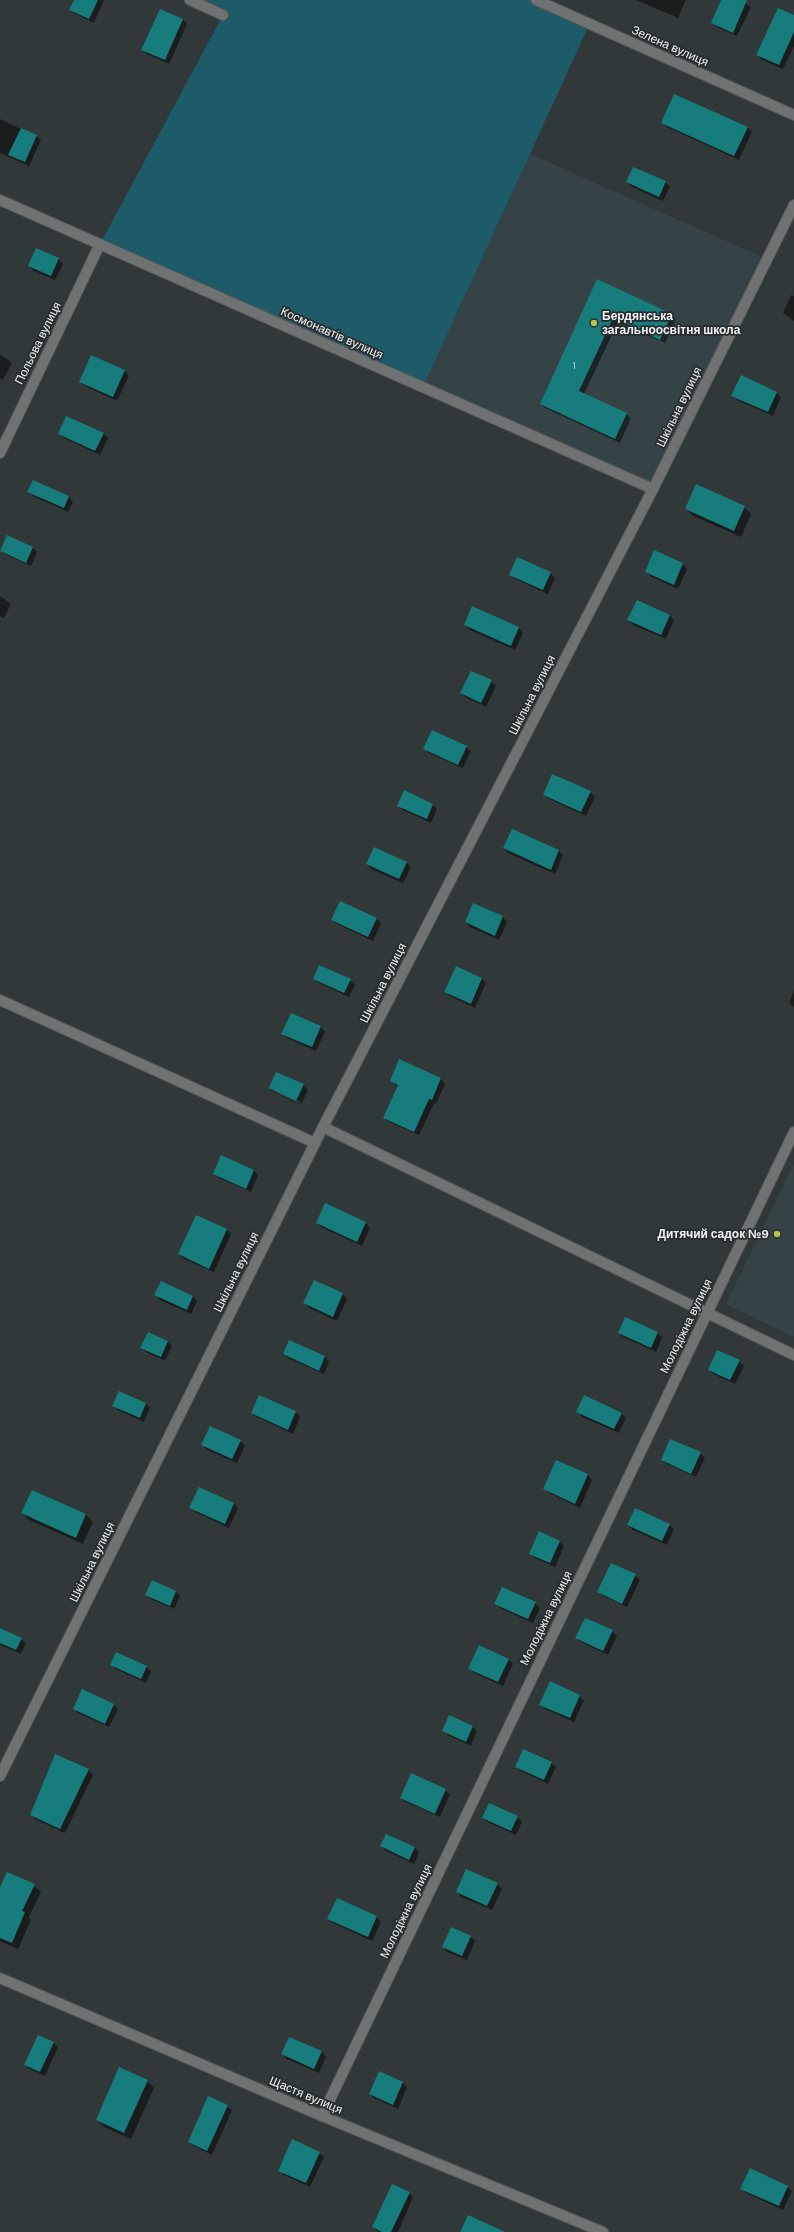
<svg xmlns="http://www.w3.org/2000/svg" width="794" height="2232" font-family="'DM Sans',sans-serif">
<style>
.built{fill:#354347}
.green{fill:#1e5b68}
.shadow{fill:#0007;fill-rule:evenodd}
.building{fill:#167c7c}
.lines{fill:none;stroke-linecap:round;stroke-linejoin:round}
.minor-casing{stroke:#505657;stroke-width:12}
.minor{stroke:#6f7273;stroke-width:10}
.poi-dot{fill:#b4c24a;stroke:#272d2f;stroke-width:1.5}
.labels{text-anchor:middle;dominant-baseline:central;stroke-width:3.5;stroke-linejoin:round;paint-order:stroke}
.number-label{font-size:10px;fill:#bad6d7}
.street-label{font-size:12px;fill:#f0f4f5;stroke:#272d2f}
.poi-label{font-size:12px;font-weight:bold;fill:#f0f4f5;stroke:#272d2f;text-anchor:start}
</style>
<rect width="100%" height="100%" fill="#313839"/>
<!-- built -->
<g class="built">
<polygon points="530,154 767,259 653,489 423,387"/>
<polygon points="794,1164 794,1337 726,1304"/>
</g>
<!-- green -->
<polygon class="green" points="190,0 539,0 590,23 423,387 100,244 223,15"/>
<!-- shadow -->
<g class="shadow">
<polygon points="75,0 104,0 94,23 75,14 70,10"/>
<polygon points="636,0 686,0 678,18"/>
<polygon points="722,0 740,0 751,7 737,36 717,27 712,22"/>
<polygon points="160,10 183,20 187,24 169,64 147,54 143,50"/>
<polygon points="794,16 794,46 783,69 762,60 758,55"/>
<polygon points="0,119 36,136 41,140 29,166 0,153"/>
<polygon points="662,123 747,127 752,132 739,160 667,127"/>
<polygon points="627,182 665,182 670,187 663,201 632,187"/>
<polygon points="58,259 63,264 55,280 34,271 29,266"/>
<polygon points="597,280 672,315 676,319 665,343 618,322 584,394 626,414 631,418 620,443 545,408 541,404"/>
<polygon points="791,295 794,296 794,321 783,313"/>
<polygon points="0,354 12,363 3,380 0,379"/>
<polygon points="91,356 125,371 129,376 117,401 85,386 80,382"/>
<polygon points="777,393 781,397 773,416 737,400 733,395"/>
<polygon points="103,433 108,438 100,455 64,438 59,434"/>
<polygon points="33,481 69,497 73,502 68,512 33,496 29,492"/>
<polygon points="744,507 751,514 741,537 693,516 686,509"/>
<polygon points="8,537 33,548 37,552 31,566 6,555 1,551"/>
<polygon points="655,552 683,564 687,569 678,589 650,576 646,571"/>
<polygon points="550,573 555,578 548,594 515,579 510,575"/>
<polygon points="0,596 11,604 4,618 0,616"/>
<polygon points="473,607 519,628 523,633 515,650 470,630 465,625"/>
<polygon points="670,615 674,620 666,639 633,625 629,620"/>
<polygon points="491,681 496,686 486,707 466,698 462,693"/>
<polygon points="466,747 471,751 463,768 429,753 424,748"/>
<polygon points="590,792 595,797 586,816 549,799 544,795"/>
<polygon points="398,805 433,805 437,809 431,823 403,810"/>
<polygon points="512,830 559,851 563,855 555,874 508,853 504,848"/>
<polygon points="406,862 411,867 403,883 371,869 367,864"/>
<polygon points="474,904 503,917 507,922 499,940 470,927 466,922"/>
<polygon points="377,918 381,923 373,941 337,924 332,920"/>
<polygon points="314,979 350,980 355,985 349,997 319,983"/>
<polygon points="482,979 486,983 475,1008 450,996 445,992"/>
<polygon points="794,991 794,1007 789,1003"/>
<polygon points="292,1014 321,1027 325,1032 316,1051 287,1038 283,1034"/>
<polygon points="400,1061 441,1079 445,1084 436,1104 434,1103 419,1135 389,1122 384,1117 398,1087 391,1081"/>
<path d="M 303,1085 L 308,1090 L 301,1105 L 275,1093 L 270,1088 ZM 274,1090 L 301,1102 L 300,1104 L 274,1092 Z"/>
<polygon points="222,1156 254,1171 258,1175 251,1192 219,1178 214,1174"/>
<polygon points="325,1205 366,1223 370,1228 362,1246 321,1227 317,1223"/>
<polygon points="227,1230 231,1234 214,1272 184,1259 179,1254"/>
<polygon points="314,1281 343,1294 347,1299 337,1321 309,1308 305,1303"/>
<polygon points="155,1295 193,1296 197,1301 191,1314 160,1300"/>
<polygon points="625,1319 658,1333 662,1338 656,1352 623,1337 619,1333"/>
<polygon points="167,1341 172,1346 165,1361 146,1352 142,1348"/>
<polygon points="289,1341 325,1357 329,1362 324,1374 288,1358 284,1354"/>
<polygon points="739,1361 744,1366 735,1384 713,1374 709,1370"/>
<polygon points="120,1392 146,1404 150,1408 144,1422 118,1410 114,1406"/>
<polygon points="260,1396 296,1412 300,1417 293,1434 257,1417 252,1413"/>
<polygon points="577,1412 621,1413 626,1418 619,1433 582,1417"/>
<polygon points="240,1441 245,1446 237,1463 207,1450 202,1445"/>
<polygon points="700,1453 705,1458 696,1477 667,1464 662,1460"/>
<polygon points="557,1461 588,1475 592,1480 580,1508 549,1493 544,1489"/>
<polygon points="32,1491 86,1515 93,1522 83,1544 29,1520 22,1513"/>
<polygon points="233,1503 238,1508 229,1528 195,1512 190,1508"/>
<polygon points="628,1525 669,1525 674,1529 667,1545 633,1530"/>
<polygon points="540,1533 560,1542 564,1546 555,1567 535,1558 531,1554"/>
<polygon points="635,1575 640,1580 627,1607 603,1596 598,1592"/>
<polygon points="153,1581 176,1592 180,1596 174,1609 151,1599 147,1594"/>
<polygon points="495,1603 535,1603 540,1608 533,1623 500,1608"/>
<polygon points="0,1629 21,1639 26,1643 21,1654 0,1645"/>
<polygon points="612,1631 617,1636 608,1655 581,1642 576,1638"/>
<polygon points="508,1659 513,1664 503,1686 474,1673 469,1668"/>
<polygon points="111,1664 146,1667 151,1671 146,1683 116,1669"/>
<polygon points="579,1696 584,1700 574,1722 545,1709 540,1705"/>
<polygon points="113,1704 118,1709 109,1727 78,1713 74,1709"/>
<polygon points="449,1716 473,1727 477,1731 471,1746 448,1735 443,1730"/>
<polygon points="56,1755 88,1770 93,1775 65,1833 35,1819 31,1815"/>
<polygon points="551,1763 556,1767 548,1784 521,1771 516,1767"/>
<polygon points="445,1790 450,1794 440,1817 406,1802 401,1798"/>
<polygon points="517,1817 522,1822 516,1835 488,1822 483,1818"/>
<polygon points="382,1846 415,1848 419,1852 414,1864 386,1851"/>
<polygon points="497,1884 502,1889 492,1910 461,1897 457,1892"/>
<polygon points="34,1885 41,1892 29,1917 31,1920 18,1949 0,1941 0,1889"/>
<polygon points="337,1899 377,1917 381,1922 372,1941 333,1923 328,1919"/>
<polygon points="451,1928 471,1937 475,1941 467,1960 447,1952 443,1947"/>
<polygon points="290,2038 322,2052 326,2057 319,2073 287,2059 283,2054"/>
<polygon points="53,2043 58,2047 45,2076 30,2069 25,2065"/>
<polygon points="380,2072 403,2083 407,2087 398,2109 374,2098 370,2094"/>
<polygon points="147,2081 154,2088 131,2139 104,2127 97,2120"/>
<polygon points="227,2106 232,2110 212,2155 194,2146 189,2142"/>
<polygon points="319,2153 324,2157 310,2187 284,2175 279,2170"/>
<polygon points="787,2187 792,2191 783,2210 746,2193 742,2188"/>
<polygon points="409,2193 413,2197 398,2232 378,2232 373,2227"/>
</g>
<!-- building -->
<g class="building">
<polygon points="74,0 98,0 89,19 69,10"/>
<polygon points="721,0 747,0 733,33 711,23"/>
<polygon points="778,8 794,15 794,32 779,65 756,55"/>
<polygon points="160,9 183,19 165,60 141,50"/>
<polygon points="674,94 748,127 734,156 661,123"/>
<polygon points="21,128 37,135 25,162 8,155"/>
<polygon points="633,167 666,181 659,197 626,182"/>
<polygon points="36,248 59,258 51,276 28,266"/>
<polygon points="597,279 672,314 660,340 613,318 579,391 627,413 615,439 540,404"/>
<polygon points="91,355 125,370 113,397 79,382"/>
<polygon points="741,375 777,392 768,412 731,396"/>
<polygon points="66,416 104,433 95,451 58,434"/>
<polygon points="33,480 69,496 64,508 27,492"/>
<polygon points="696,484 745,506 734,531 685,509"/>
<polygon points="7,535 33,547 26,563 0,551"/>
<polygon points="654,550 683,563 674,585 645,572"/>
<polygon points="517,557 551,572 543,590 509,575"/>
<polygon points="637,600 670,615 661,635 627,620"/>
<polygon points="472,606 519,627 511,646 464,625"/>
<polygon points="471,671 492,680 481,703 460,693"/>
<polygon points="432,730 467,746 458,765 423,749"/>
<polygon points="552,774 591,791 581,812 543,795"/>
<polygon points="404,790 433,804 427,819 397,806"/>
<polygon points="512,829 559,850 551,870 503,848"/>
<polygon points="374,847 407,862 399,879 366,864"/>
<polygon points="340,901 377,918 368,937 331,920"/>
<polygon points="473,903 503,916 495,936 465,922"/>
<polygon points="319,965 351,979 344,993 313,979"/>
<polygon points="456,966 482,978 471,1004 444,992"/>
<polygon points="291,1013 321,1026 312,1047 281,1034"/>
<polygon points="399,1059 441,1078 432,1100 429,1099 414,1132 383,1118 398,1085 390,1081"/>
<polygon points="276,1072 304,1084 296,1101 269,1088"/>
<polygon points="221,1155 254,1170 246,1189 213,1174"/>
<polygon points="325,1203 366,1222 357,1242 316,1223"/>
<polygon points="196,1215 227,1229 209,1269 178,1254"/>
<polygon points="314,1280 343,1293 333,1317 303,1303"/>
<polygon points="161,1281 193,1296 187,1310 154,1295"/>
<polygon points="625,1317 658,1332 651,1348 618,1333"/>
<polygon points="148,1332 168,1341 161,1357 140,1348"/>
<polygon points="289,1340 325,1356 319,1371 283,1354"/>
<polygon points="717,1350 740,1360 730,1380 708,1370"/>
<polygon points="119,1391 146,1403 140,1418 112,1406"/>
<polygon points="259,1395 296,1411 288,1430 251,1413"/>
<polygon points="584,1395 622,1413 614,1429 576,1412"/>
<polygon points="210,1426 241,1440 232,1459 201,1445"/>
<polygon points="670,1439 701,1452 691,1474 661,1460"/>
<polygon points="556,1460 588,1474 575,1504 543,1489"/>
<polygon points="199,1487 234,1503 225,1524 189,1508"/>
<polygon points="32,1490 86,1514 76,1538 21,1513"/>
<polygon points="635,1508 670,1524 662,1541 627,1525"/>
<polygon points="539,1531 560,1541 550,1563 529,1554"/>
<polygon points="611,1563 636,1574 622,1604 597,1592"/>
<polygon points="152,1580 176,1591 170,1606 145,1595"/>
<polygon points="502,1587 536,1602 528,1619 494,1604"/>
<polygon points="585,1618 613,1630 603,1651 575,1638"/>
<polygon points="0,1628 22,1638 16,1650 0,1643"/>
<polygon points="479,1645 509,1659 498,1682 468,1669"/>
<polygon points="116,1652 147,1666 141,1679 110,1665"/>
<polygon points="550,1681 580,1695 570,1718 539,1705"/>
<polygon points="82,1689 114,1704 105,1724 73,1709"/>
<polygon points="449,1715 473,1726 466,1742 442,1731"/>
<polygon points="523,1749 552,1762 544,1780 515,1767"/>
<polygon points="55,1754 89,1769 60,1829 30,1815"/>
<polygon points="411,1773 446,1789 435,1814 400,1798"/>
<polygon points="489,1803 518,1816 511,1831 482,1818"/>
<polygon points="386,1834 415,1847 409,1860 380,1846"/>
<polygon points="466,1869 498,1883 487,1906 456,1892"/>
<polygon points="7,1872 35,1884 22,1911 25,1912 12,1943 0,1938 0,1887"/>
<polygon points="337,1898 377,1916 368,1937 327,1919"/>
<polygon points="451,1927 471,1936 462,1956 442,1947"/>
<polygon points="38,2035 54,2042 40,2072 24,2065"/>
<polygon points="289,2037 322,2051 314,2069 281,2054"/>
<polygon points="119,2067 148,2080 124,2133 96,2120"/>
<polygon points="379,2071 403,2082 393,2105 369,2094"/>
<polygon points="208,2096 228,2105 207,2151 188,2142"/>
<polygon points="292,2139 320,2152 306,2183 278,2171"/>
<polygon points="750,2168 788,2186 779,2206 740,2189"/>
<polygon points="392,2184 410,2192 391,2232 382,2232 372,2227"/>
<polygon points="468,2215 505,2232 460,2232"/>
</g>
<g class="lines">
<!-- minor casing -->
<g class="minor-casing">
<g id="minor">
<polyline points="190,0 223,15"/>
<polyline points="536,0 794,115"/>
<polyline points="0,200 653,489"/>
<polyline points="0,453 100,244"/>
<polyline points="0,1000 315,1143"/>
<polyline points="323,1127 794,1355"/>
<polyline points="0,1776 323,1127 653,489 794,205"/>
<polyline points="0,1978 322,2116 603,2232"/>
<polyline points="322,2116 794,1132"/>
</g>
</g>
<!-- minor -->
<use href="#minor" class="minor"/>
</g>
<!-- markers -->
<g class="poi-dot">
<circle cx="594" cy="323" r="4"/>
<circle cx="777" cy="1234" r="4"/>
</g>
<g class="labels">
<!-- number labels -->
<g class="number-label">
<text x="574" y="365">1</text>
</g>
<!-- street labels -->
<g class="street-label">
<text transform="translate(670 46) rotate(24)">Зелена вулиця</text>
<text transform="translate(332 333) rotate(24)">Космонавтів вулиця</text>
<text transform="translate(38 343) rotate(-64)">Польова вулиця</text>
<text transform="translate(679 407) rotate(-64)">Шкільна вулиця</text>
<text transform="translate(532 695) rotate(-63)">Шкільна вулиця</text>
<text transform="translate(383 983) rotate(-63)">Шкільна вулиця</text>
<text transform="translate(236 1272) rotate(-64)">Шкільна вулиця</text>
<text transform="translate(686 1326) rotate(-64)">Молодіжна вулиця</text>
<text transform="translate(92 1562) rotate(-64)">Шкільна вулиця</text>
<text transform="translate(546 1618) rotate(-64)">Молодіжна вулиця</text>
<text transform="translate(406 1911) rotate(-64)">Молодіжна вулиця</text>
<text transform="translate(306 2095) rotate(23)">Щастя вулиця</text>
</g>
<!-- poi labels -->
<g class="poi-label">
<text x="602" y="316">Бердянська<tspan x="602" dy="14">загальноосвітня школа</tspan></text>
<text x="769" y="1234" text-anchor="end">Дитячий садок №9</text>
</g>
</g>
</svg>
